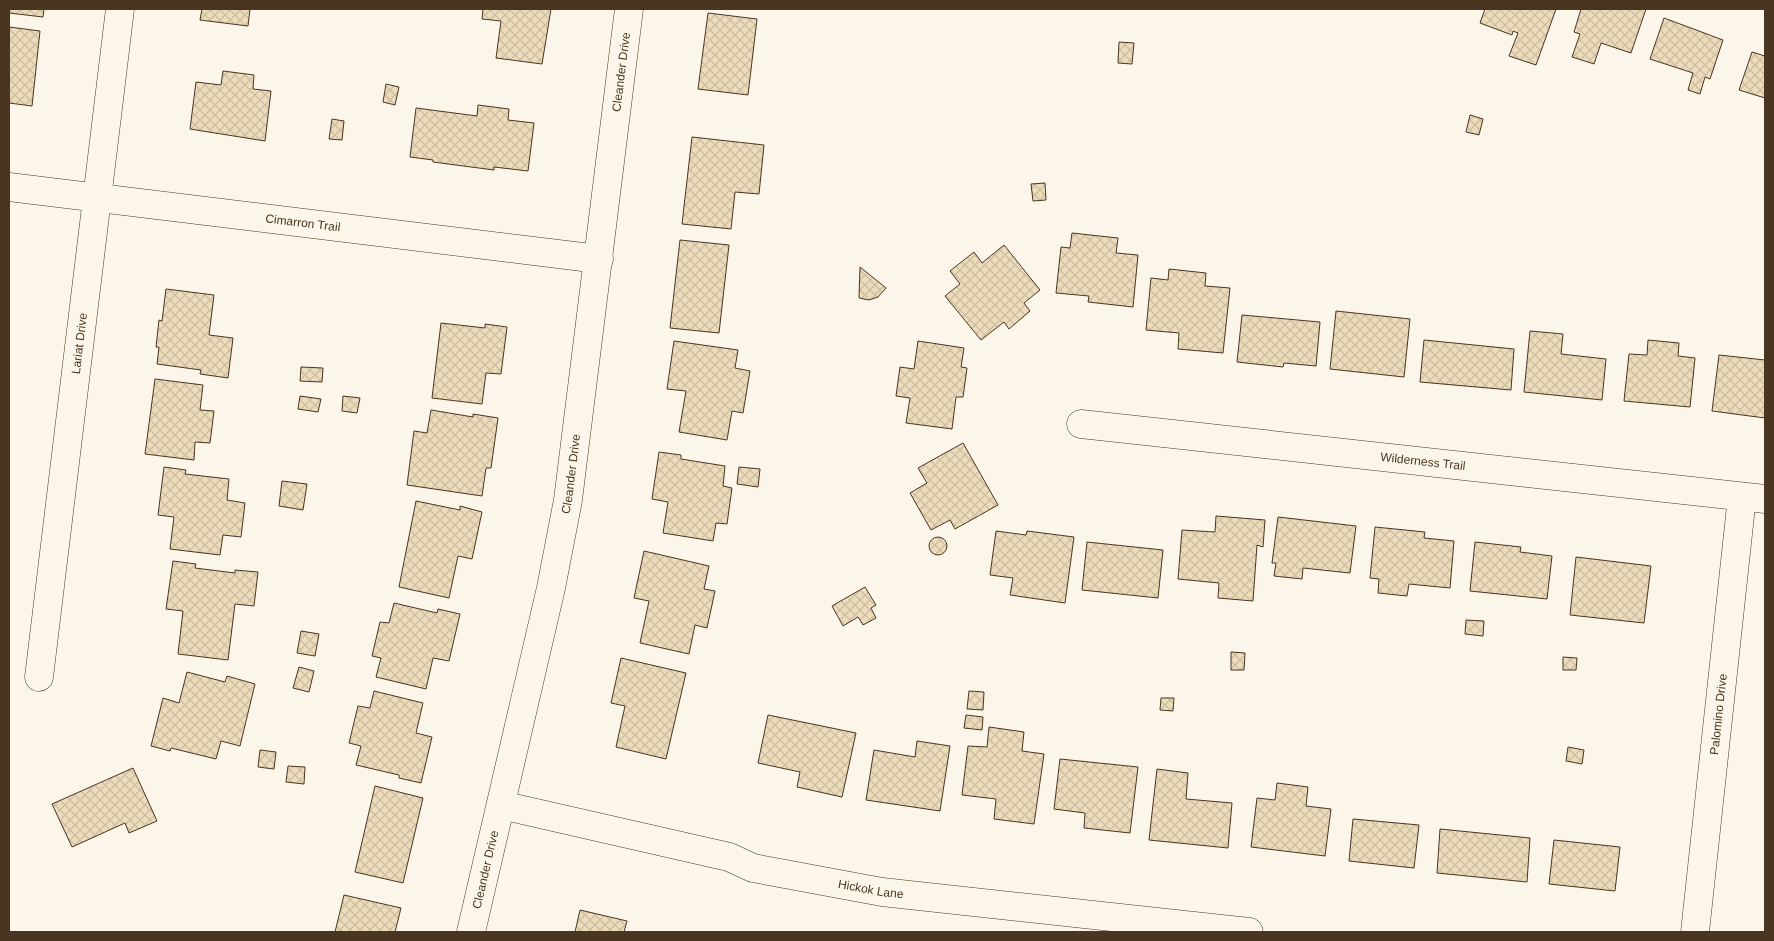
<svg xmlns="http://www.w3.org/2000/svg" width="1774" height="941" font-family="Arial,sans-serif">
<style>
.building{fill:url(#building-cross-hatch);stroke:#4a3520}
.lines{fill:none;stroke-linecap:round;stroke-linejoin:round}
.minor-casing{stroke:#4a3520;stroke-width:29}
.minor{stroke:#fbf6e9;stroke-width:28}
.labels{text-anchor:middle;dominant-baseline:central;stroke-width:4;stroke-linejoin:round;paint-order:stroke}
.street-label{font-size:12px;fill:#4a3520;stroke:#fbf6e9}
</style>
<defs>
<pattern id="building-cross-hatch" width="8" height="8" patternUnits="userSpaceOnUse" patternTransform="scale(1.25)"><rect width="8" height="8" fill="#ecdcbc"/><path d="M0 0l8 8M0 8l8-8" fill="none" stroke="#ccbda1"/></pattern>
</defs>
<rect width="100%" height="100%" fill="#fbf6e9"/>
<!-- building -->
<g class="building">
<polygon points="9,9 44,9 43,17 9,13"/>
<polygon points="202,9 250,9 248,26 200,20"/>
<polygon points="483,9 551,9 542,64 496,58 501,21 482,19"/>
<polygon points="1485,9 1556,9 1536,65 1509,56 1518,33 1513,31 1512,35 1480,23"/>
<polygon points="1581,9 1646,9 1631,53 1601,43 1594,64 1572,57 1580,34 1574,32"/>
<polygon points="708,13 757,19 748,95 698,89"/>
<polygon points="1664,18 1723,40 1710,79 1705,77 1700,94 1688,90 1693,73 1650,59"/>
<polygon points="9,27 40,31 32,106 9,103"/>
<polygon points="1119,42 1134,43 1132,64 1118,63"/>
<polygon points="1752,52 1765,56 1765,98 1739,90"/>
<polygon points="223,71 254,75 253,89 271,91 265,141 190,129 196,82 221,85"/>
<polygon points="386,84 399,87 395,105 383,102"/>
<polygon points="478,105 509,109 508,120 534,123 528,171 494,167 494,170 433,162 433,160 410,157 416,108 477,116"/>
<polygon points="1470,115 1483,119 1479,135 1466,132"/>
<polygon points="332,119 344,121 342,140 329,139"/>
<polygon points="692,137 764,145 759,194 735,192 731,229 682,224"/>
<polygon points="1045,183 1046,200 1033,201 1031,184"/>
<polygon points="1072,233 1118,238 1116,253 1138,255 1133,307 1088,302 1089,296 1056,293 1061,247 1070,248"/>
<polygon points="680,240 729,245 719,333 670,328"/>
<polygon points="1004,245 1040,290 1024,303 1030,311 1009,329 1004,322 981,340 945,296 960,284 950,271 974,252 982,263"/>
<polygon points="860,267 886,288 878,297 869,300 859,298"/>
<polygon points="1169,269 1206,273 1205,286 1230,288 1223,353 1178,349 1179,333 1146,330 1151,278 1168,280"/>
<polygon points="166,289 214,295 209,335 233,338 228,378 200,374 201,370 157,364 159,347 156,347 159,320 162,321"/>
<polygon points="1336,311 1410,319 1404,377 1330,369"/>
<polygon points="1242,315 1320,322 1316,366 1284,363 1283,367 1237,362"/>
<polygon points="441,323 485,328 485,324 507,327 501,374 486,373 482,404 432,398"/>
<polygon points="1530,331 1563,334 1561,354 1606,359 1602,400 1524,392"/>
<polygon points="1424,340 1514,349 1511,390 1420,382"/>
<polygon points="1648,340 1679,343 1678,356 1695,358 1690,407 1624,401 1629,354 1647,355"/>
<polygon points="674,341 738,350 735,368 750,371 743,413 732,411 727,440 679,432 686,391 667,389"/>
<polygon points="918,341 964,348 961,367 967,368 963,397 956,397 952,429 906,423 910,398 896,396 900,367 914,369"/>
<polygon points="1719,355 1765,360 1765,418 1712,411"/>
<polygon points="301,367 323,368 322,382 300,381"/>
<polygon points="155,379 203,385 200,410 214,411 210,443 195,442 194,460 145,454"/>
<polygon points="300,396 321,399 318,412 298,409"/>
<polygon points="343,396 360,398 357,413 342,411"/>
<polygon points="431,410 473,417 473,414 498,418 491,468 486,468 482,496 407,485 414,431 427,433"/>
<polygon points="963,443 998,505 955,529 950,520 931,530 910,493 927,483 918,468"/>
<polygon points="659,452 681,455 681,459 725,466 723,486 732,488 727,524 716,523 713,541 663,533 668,502 652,499"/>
<polygon points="164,467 186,470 185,474 229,479 227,500 245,503 241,537 223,535 220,555 170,549 174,517 158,515"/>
<polygon points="739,467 760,469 758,487 737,484"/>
<polygon points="282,481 307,484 303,510 279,506"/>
<polygon points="416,501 460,510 460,506 482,512 472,559 458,556 449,598 399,587"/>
<polygon points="1216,516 1265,520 1263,547 1257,545 1253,601 1218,598 1219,583 1178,579 1182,530 1215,532"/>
<polygon points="1278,517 1356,526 1350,573 1303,568 1302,579 1274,576 1276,563 1272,563"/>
<polygon points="1375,527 1425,532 1424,538 1454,541 1450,588 1409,584 1407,596 1378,593 1379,579 1370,578"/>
<polygon points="996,531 1026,535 1027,531 1074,537 1065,603 1010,595 1013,578 990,575"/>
<circle cx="938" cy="546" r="9"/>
<polygon points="1087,542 1163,550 1158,598 1082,590"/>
<polygon points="1475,542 1521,547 1520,552 1552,556 1547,599 1470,591"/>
<polygon points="644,551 709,566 704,589 715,591 707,628 695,625 689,654 640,643 649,601 634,598"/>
<polygon points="1576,557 1651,566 1644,623 1570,615"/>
<polygon points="173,561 196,564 195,568 235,573 235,570 258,572 254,606 235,604 228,660 178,654 183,611 166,609"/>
<polygon points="865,587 876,605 871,608 876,618 863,625 858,617 843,626 832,606"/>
<polygon points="394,603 437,613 438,609 460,614 449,661 433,658 426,689 376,677 381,658 372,656 380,622 389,623"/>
<polygon points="1466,620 1484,621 1483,636 1465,634"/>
<polygon points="301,631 319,634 315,656 297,653"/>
<polygon points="1231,652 1245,653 1244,670 1231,670"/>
<polygon points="1563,657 1577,658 1576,670 1563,670"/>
<polygon points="621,658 686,673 666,759 616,747 625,706 611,703"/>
<polygon points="299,667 314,671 309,692 293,688"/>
<polygon points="187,672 225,682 227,676 255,684 240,746 221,741 216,759 171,748 170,751 151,746 163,698 179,703"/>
<polygon points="374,691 423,703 416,733 432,737 421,783 399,778 399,775 356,765 361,746 349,743 358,706 370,708"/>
<polygon points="969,691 984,692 983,710 967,709"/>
<polygon points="1161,698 1174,698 1173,711 1160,710"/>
<polygon points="768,715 856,733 842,797 797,787 800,772 758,763"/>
<polygon points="966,715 983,717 982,730 964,728"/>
<polygon points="989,727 1024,732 1022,751 1044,754 1034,824 994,819 996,799 962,795 968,746 987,747"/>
<polygon points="917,741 950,746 940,811 866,800 874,750 915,757"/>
<polygon points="1568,747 1584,750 1582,764 1566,761"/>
<polygon points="260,750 276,752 274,769 258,767"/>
<polygon points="1060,759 1138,767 1130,833 1084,828 1085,813 1054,809"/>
<polygon points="288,766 305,767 304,784 286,782"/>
<polygon points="133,768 157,821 129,833 125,823 72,847 52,804"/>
<polygon points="1157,769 1188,773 1186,799 1232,803 1228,848 1149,840"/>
<polygon points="1277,783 1308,787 1306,806 1331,809 1325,856 1251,847 1257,798 1275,800"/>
<polygon points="375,786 423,798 403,883 355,872"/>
<polygon points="1353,819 1419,825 1414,868 1349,861"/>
<polygon points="1440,829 1530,838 1527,882 1437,873"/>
<polygon points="1554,840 1620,847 1615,891 1549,884"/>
<polygon points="344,895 401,908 395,932 335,932"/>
<polygon points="580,910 627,921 624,932 575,932"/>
</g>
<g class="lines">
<!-- minor casing -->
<g class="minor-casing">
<g id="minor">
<path id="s1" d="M 9,187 L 599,259"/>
<path id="s2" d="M 1081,424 L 1765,499"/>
<path id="s3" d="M 39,677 L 120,9"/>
<path id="s4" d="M 501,805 L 729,857 L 753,868 L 882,892 L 1249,932"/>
<path id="s5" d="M 471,932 L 551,588 L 568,500 L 629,9"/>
<path id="s6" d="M 1695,932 L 1742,497"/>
</g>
</g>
<!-- minor -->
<use href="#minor" class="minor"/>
</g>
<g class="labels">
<!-- street labels -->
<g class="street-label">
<text stroke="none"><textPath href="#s5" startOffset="874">Cleander Drive</textPath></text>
<text stroke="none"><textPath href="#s1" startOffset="296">Cimarron Trail</textPath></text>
<text stroke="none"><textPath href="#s3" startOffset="336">Lariat Drive</textPath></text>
<text stroke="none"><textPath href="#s2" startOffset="344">Wilderness Trail</textPath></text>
<text stroke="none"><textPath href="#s5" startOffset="469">Cleander Drive</textPath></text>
<text stroke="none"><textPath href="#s6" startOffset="219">Palomino Drive</textPath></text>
<text stroke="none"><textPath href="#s5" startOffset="64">Cleander Drive</textPath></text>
<text stroke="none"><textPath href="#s4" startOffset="380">Hickok Lane</textPath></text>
</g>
</g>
<!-- border -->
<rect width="1774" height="941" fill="none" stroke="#4a3520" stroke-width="20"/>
</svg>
